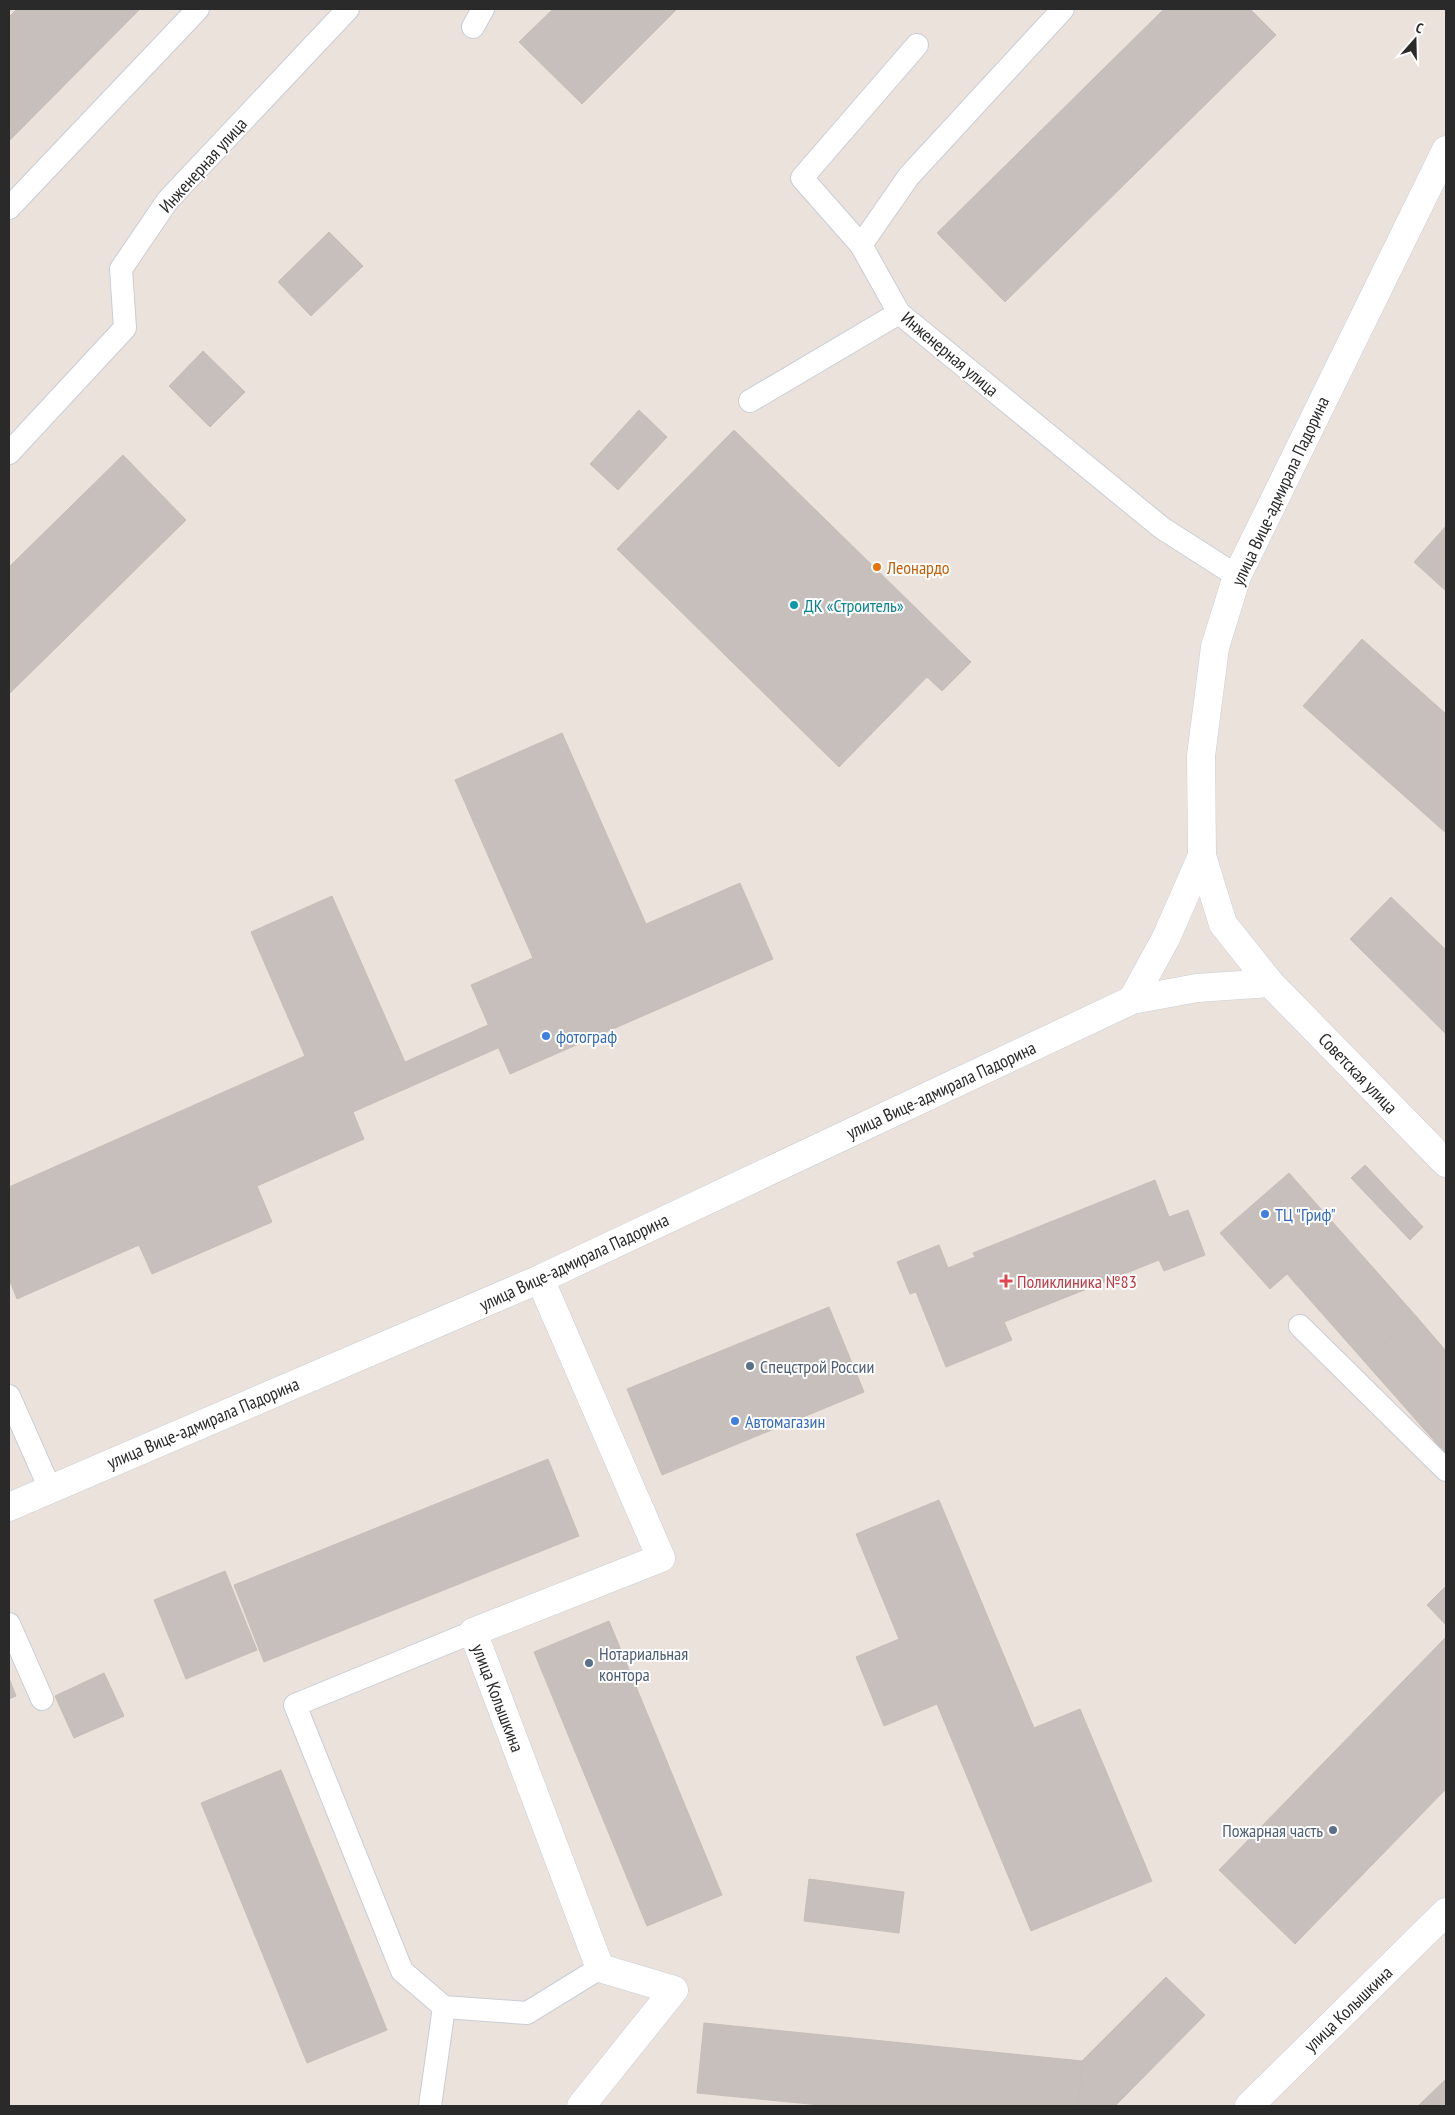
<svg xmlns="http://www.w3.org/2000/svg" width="1455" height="2115" font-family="'PT Sans Narrow',sans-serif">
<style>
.building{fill:#c6bfbc;stroke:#c6beb6}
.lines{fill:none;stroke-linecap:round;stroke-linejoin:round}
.lane-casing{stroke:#c8ced6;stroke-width:24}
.street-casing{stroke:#c8ced6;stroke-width:29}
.secondary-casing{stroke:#c8ced6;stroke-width:29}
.lane{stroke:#fff;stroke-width:22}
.street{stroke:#fff;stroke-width:28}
.secondary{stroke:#fff;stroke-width:28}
.food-dot{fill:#e8710a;stroke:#fff;stroke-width:2}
.culture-dot{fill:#0f9aa8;stroke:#fff;stroke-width:2}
.shop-dot{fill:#3f7fe0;stroke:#fff;stroke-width:2}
.health-dot{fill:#e0444e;stroke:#fff;stroke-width:2}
.service-dot{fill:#5c6f8a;stroke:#fff;stroke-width:2}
.labels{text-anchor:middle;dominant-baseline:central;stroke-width:4;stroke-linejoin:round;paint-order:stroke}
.street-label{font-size:18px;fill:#2a2a2a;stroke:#fff}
.food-label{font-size:18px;fill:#c56008;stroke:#fff;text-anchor:start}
.culture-label{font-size:18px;fill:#0d838f;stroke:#fff;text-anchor:start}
.shop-label{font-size:18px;fill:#366cbe;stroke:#fff;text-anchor:start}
.health-label{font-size:18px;fill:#be3a42;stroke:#fff;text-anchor:start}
.service-label{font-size:18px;fill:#4e5e75;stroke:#fff;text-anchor:start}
</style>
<rect width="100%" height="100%" fill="#ebe2dc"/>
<!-- building -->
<g class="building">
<polygon points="17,9 140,9 9,141 9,17"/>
<polygon points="553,9 677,9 582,104 519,42"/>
<polygon points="1164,9 1250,9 1276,35 1005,302 937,233"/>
<polygon points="329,232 363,266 311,316 278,282"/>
<polygon points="203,351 245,392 210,427 169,386"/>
<polygon points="639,410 667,437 618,490 590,464"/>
<polygon points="734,430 971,662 942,691 927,677 839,767 617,549"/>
<polygon points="123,455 186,520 9,694 9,567"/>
<polygon points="1446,526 1446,591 1414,562"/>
<polygon points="1362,639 1446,714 1446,833 1303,706"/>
<polygon points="562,733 646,924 740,883 773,959 510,1074 471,985 533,958 455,780"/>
<polygon points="332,896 405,1062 488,1025 498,1048 353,1112 364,1139 257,1186 272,1222 152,1274 139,1245 17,1299 9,1279 9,1187 305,1056 251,932"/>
<polygon points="1391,897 1446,950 1446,1034 1350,939"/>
<polygon points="1365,1165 1423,1227 1410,1240 1351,1178"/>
<polygon points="1289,1173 1416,1316 1364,1361 1287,1274 1270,1289 1220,1233"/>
<polygon points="1155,1180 1169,1217 1188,1210 1205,1255 1164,1271 1159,1260 1004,1322 1012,1340 946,1367 916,1292 910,1294 897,1262 939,1245 948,1268 975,1257 973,1253"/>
<polygon points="829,1307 864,1392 662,1475 627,1389"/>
<polygon points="1416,1316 1446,1351 1446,1454 1364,1361"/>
<polygon points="548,1459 579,1536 264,1662 234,1585"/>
<polygon points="939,1500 1034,1728 1080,1709 1152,1881 1031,1931 937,1704 884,1726 856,1657 899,1639 856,1534"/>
<polygon points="225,1571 257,1650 186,1679 154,1600"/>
<polygon points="1446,1586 1446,1625 1427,1605"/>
<polygon points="609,1621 722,1895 647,1926 534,1652"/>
<polygon points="1446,1637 1446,1789 1295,1944 1219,1870"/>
<polygon points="104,1673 124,1716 74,1738 55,1696"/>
<polygon points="9,1678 16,1696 9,1699"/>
<polygon points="281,1770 387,2030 307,2063 201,1803"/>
<polygon points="809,1879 904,1892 899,1933 804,1921"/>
<polygon points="1166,1977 1205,2015 1115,2106 1078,2105 1082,2061"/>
<polygon points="704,2023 1082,2061 1078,2106 830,2106 697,2093"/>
<polygon points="1446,2079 1446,2106 1418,2106"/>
</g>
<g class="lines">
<!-- lane casing -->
<g class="lane-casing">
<g id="lane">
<polyline points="1063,9 909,176 861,245 899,313 1162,528 1237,576"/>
<polyline points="473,27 483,9"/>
<polyline points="9,208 198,9"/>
<polyline points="861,245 802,178 917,45"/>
<polyline points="750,401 899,313"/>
<polyline points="9,453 125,328 121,269 168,200 348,9"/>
<polyline points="1300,1326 1446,1470"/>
<polyline points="9,1396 50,1489"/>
<polyline points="9,1624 42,1699"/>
<polyline points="473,1632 295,1705 402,1971 444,2007 527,2013 600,1968"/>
<polyline points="430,2106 444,2007"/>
</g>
</g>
<!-- street casing -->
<g class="street-casing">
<g id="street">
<polyline points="1270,983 1223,924 1202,856 1201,756 1215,647 1237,576 1446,150"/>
<polyline points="1132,1000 1166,938 1202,856"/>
<polyline points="540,1279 661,1558 473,1632 600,1968 674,1990 581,2106"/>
</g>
</g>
<!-- secondary casing -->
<g class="secondary-casing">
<g id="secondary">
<polyline points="9,1507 540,1279 1132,1000 1197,988 1270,983 1446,1163"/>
<polyline points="1249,2106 1446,1912"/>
</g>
</g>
<!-- lane -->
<use href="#lane" class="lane"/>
<!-- street -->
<use href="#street" class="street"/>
<!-- secondary -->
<use href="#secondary" class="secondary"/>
</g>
<!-- markers -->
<circle class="food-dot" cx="877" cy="567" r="5"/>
<circle class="culture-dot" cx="794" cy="605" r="5"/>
<g class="shop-dot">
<circle cx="546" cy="1036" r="5"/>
<circle cx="1265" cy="1214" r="5"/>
<circle cx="735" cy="1421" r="5"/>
</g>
<path class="health-dot" d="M1003.5 1273.5h5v5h5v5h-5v5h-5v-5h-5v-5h5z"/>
<g class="service-dot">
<circle cx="750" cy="1366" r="5"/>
<circle cx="589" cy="1663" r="5"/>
<circle cx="1333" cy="1830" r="5"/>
</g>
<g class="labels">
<!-- street labels -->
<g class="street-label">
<text transform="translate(203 165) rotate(-48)">Инженерная улица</text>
<text transform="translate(950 354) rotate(40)">Инженерная улица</text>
<text transform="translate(1280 491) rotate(-65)">улица Вице-адмирала Падорина</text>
<text transform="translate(1358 1073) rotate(46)">Советская улица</text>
<text transform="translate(941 1090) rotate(-25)">улица Вице-адмирала Падорина</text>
<text transform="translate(574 1262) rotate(-25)">улица Вице-адмирала Падорина</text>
<text transform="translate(203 1423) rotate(-23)">улица Вице-адмирала Падорина</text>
<text transform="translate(498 1698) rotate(69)">улица Колышкина</text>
<text transform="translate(1348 2009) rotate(-44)">улица Колышкина</text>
</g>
<!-- food labels -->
<g class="food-label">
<text x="887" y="567">Леонардо</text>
</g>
<!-- culture labels -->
<g class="culture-label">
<text x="804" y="605">ДК «Строитель»</text>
</g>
<!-- shop labels -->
<g class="shop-label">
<text x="556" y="1036">фотограф</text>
<text x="1275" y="1214">ТЦ "Гриф"</text>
<text x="745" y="1421">Автомагазин</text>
</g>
<!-- health labels -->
<g class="health-label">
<text x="1017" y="1281">Поликлиника №83</text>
</g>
<!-- service labels -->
<g class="service-label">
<text x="760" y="1366">Спецстрой России</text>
<text x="599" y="1653">Нотариальная<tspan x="599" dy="21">контора</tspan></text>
<text x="1323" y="1830" text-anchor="end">Пожарная часть</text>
</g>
</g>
<!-- border -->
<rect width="1455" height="2115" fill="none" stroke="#2a2a2a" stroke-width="20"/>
<!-- north arrow -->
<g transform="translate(1415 40) rotate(20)" stroke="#ffffff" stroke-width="4" paint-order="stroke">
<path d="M0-4L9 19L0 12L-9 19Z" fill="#2a2a2a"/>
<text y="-8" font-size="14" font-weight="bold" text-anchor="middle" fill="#2a2a2a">С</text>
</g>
</svg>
